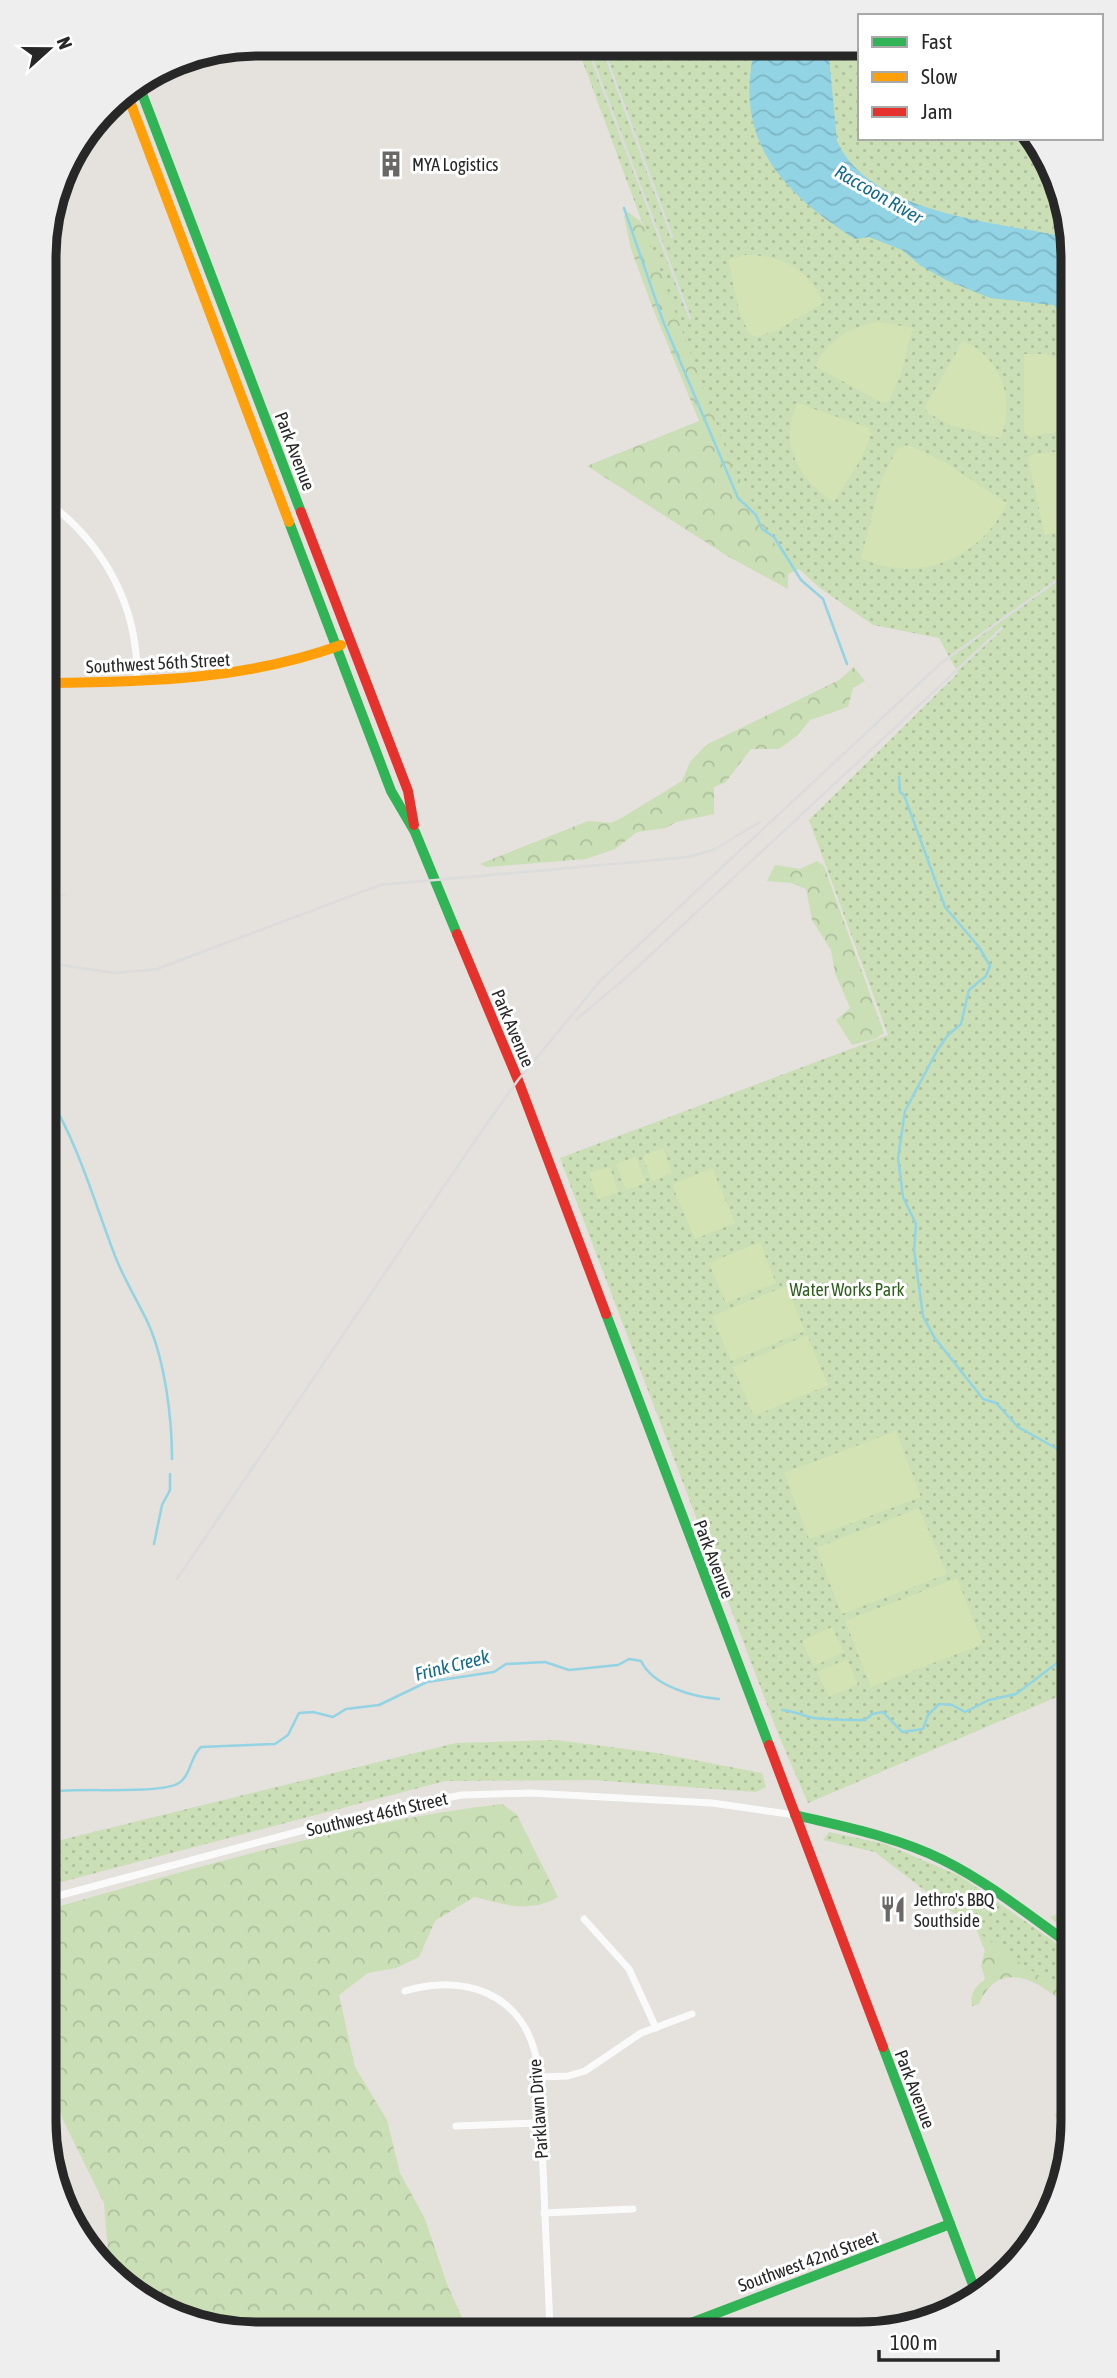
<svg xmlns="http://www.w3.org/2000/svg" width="1117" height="2378" font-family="'Asap Condensed',sans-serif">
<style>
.forest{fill:url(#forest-crowns)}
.park{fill:url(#park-dots)}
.pitch{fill:#d4e3b3}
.water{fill:url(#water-waves)}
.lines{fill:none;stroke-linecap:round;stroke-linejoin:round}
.stream{stroke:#92d4e4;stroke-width:2.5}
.street{stroke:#fbfafa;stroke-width:7}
.fast{stroke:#30b455;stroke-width:10}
.slow{stroke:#ff9f0a;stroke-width:10}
.jam{stroke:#e5322d;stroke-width:10}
.rail{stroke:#dcdcdd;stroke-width:2.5}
.labels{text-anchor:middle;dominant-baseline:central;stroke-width:6;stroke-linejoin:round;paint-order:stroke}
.poi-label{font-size:18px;fill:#272727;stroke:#fff;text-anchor:start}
.street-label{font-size:18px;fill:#272727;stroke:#fff}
.park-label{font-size:18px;fill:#2d5f1c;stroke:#fff}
.water-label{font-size:19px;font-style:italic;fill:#136b8f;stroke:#fff}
.rim{fill:none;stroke:#272727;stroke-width:9}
</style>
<defs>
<pattern id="forest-crowns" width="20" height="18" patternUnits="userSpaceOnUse" patternTransform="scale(1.75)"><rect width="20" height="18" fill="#cadfb6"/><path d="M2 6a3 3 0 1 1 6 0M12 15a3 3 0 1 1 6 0" fill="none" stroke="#aebf9c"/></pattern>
<pattern id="park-dots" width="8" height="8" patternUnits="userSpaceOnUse" patternTransform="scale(1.75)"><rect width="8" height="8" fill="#cadfb6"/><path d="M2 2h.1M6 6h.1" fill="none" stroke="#aebf9c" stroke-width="1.8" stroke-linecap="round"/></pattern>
<pattern id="water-waves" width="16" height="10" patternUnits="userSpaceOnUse" patternTransform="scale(1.75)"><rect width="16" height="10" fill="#92d4e4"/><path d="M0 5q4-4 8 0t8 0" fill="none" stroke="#7eb6c4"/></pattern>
</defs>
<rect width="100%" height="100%" fill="#e5e1dc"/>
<!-- forest -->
<g class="forest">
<polygon points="628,212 641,222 653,244 801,568 788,574 788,589 729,557 587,466 699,421 650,301 631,249 624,216"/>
<polygon points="854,667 865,681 853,688 848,707 810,720 798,735 779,749 751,749 725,783 714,787 714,814 676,822 666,828 637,832 615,849 586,859 487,867 480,864 588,821 611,823 623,817 682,781 690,762 706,745 839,680"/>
<polygon points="817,861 824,866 884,1033 875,1039 852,1045 836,1020 850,1008 835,973 831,950 812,920 806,889 791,883 767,881 775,865 800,869"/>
<path d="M 502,1804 L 517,1815 L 558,1897 C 529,1914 504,1904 474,1897 L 435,1921 L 419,1957 L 396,1968 L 368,1973 L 339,1995 L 355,2067 L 387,2120 L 400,2173 L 425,2219 L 447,2284 L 467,2329 L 216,2330 L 116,2281 L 110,2274 L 104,2203 L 63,2120 L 51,2084 L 50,1909 C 199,1867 348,1822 502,1804 Z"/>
<path d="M 977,1931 L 1072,1965 L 1072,2010 C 1045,1986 1001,1953 979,2004 L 972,2006 C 970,1993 975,1987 985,1979 L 981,1965 L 985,1951 Z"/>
<polygon points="1058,2109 1073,2120 1069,2151 1063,2138 1064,2131 1055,2115"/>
</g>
<!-- park -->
<g class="park">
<polygon points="577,46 860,48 860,138 1037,138 1066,201 1071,1691 808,1803 779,1736 560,1158 888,1035 809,820 958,673 939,638 873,625 820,588 778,550 731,463"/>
<polygon points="556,1740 657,1753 762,1773 766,1787 756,1792 593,1780 445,1781 50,1885 50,1843 61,1840 456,1743"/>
<polygon points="829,1832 885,1844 960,1876 1072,1954 1072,1998 1007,1954 875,1852 823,1840"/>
<polygon points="1072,1908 1072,1936 1050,1917"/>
</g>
<!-- pitch -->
<g class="pitch">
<polygon points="658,46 698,47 663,63"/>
<path d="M 744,255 C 779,254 810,269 823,303 L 779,329 L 757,337 L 749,334 L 739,310 L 728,260 Z"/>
<path d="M 878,322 L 913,328 L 900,376 L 889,401 L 882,403 L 815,366 C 829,340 848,327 878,322 Z"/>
<path d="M 963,341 C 1001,357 1017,401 1000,438 L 951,425 L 928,413 L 925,407 Z"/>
<polygon points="1024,354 1045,354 1066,361 1067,430 1030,437 1024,432"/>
<path d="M 797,403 L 869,428 L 871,434 L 861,459 L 834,502 C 798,480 779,444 797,403 Z"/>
<path d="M 908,445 L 943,461 L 1007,503 C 981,559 917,585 861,558 L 881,481 L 897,449 Z"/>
<polygon points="1067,451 1067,529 1045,535 1028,459 1033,454"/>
<polygon points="663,1148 672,1173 652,1181 643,1156"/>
<polygon points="636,1157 646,1183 626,1190 616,1164"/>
<polygon points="610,1167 618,1192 598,1199 589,1173"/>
<polygon points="712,1168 735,1223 695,1239 672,1185"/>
<polygon points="760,1242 776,1283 726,1303 709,1263"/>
<polygon points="786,1286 805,1331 731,1361 712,1316"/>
<polygon points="807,1335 828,1385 754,1416 733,1367"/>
<polygon points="896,1431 921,1497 809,1539 784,1473"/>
<polygon points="919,1508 947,1574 842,1614 816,1548"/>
<polygon points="957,1578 983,1644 871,1687 845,1621"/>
<polygon points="832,1627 844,1652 814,1666 802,1641"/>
<polygon points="847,1659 858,1684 829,1697 817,1672"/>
</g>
<!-- water -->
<path class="water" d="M 755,47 L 828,47 L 837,141 C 869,214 997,222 1066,237 L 1066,314 L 1053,305 L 990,298 L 946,280 L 921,266 L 902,250 L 869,237 L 855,239 C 782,192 732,140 755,47 Z"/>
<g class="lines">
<!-- stream -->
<g class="stream">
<polyline points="624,208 663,321 738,498 756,515 762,529 774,537 801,580 823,599 847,664"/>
<polyline points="899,777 900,792 904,795 945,907 979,947 990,966 986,976 969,990 961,1024 948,1035 938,1049 905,1111 898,1158 903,1197 916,1224 914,1250 923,1316 934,1337 983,1399 996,1403 1018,1427 1070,1456"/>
<path d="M 47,1093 C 78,1143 94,1201 115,1256 C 124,1279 137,1300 148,1323 C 165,1361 172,1418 172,1459"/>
<polyline points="154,1544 162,1505 170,1490 170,1474"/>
<path d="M 782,1710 C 795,1711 803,1716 814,1718 C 831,1720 848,1720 865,1720 L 872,1714 L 883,1712 L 902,1732 L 923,1729 L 928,1715 L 939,1704 L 952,1705 L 965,1712 L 989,1700 L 1016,1694 L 1057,1663 L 1071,1662"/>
<path d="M 50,1792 C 79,1787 159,1795 179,1783 C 191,1775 190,1757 201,1747 L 275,1744 L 288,1735 L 299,1713 L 313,1712 L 333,1717 L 346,1709 L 379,1705 L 427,1682 L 494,1672 L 506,1664 L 545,1662 L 569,1670 L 618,1665 L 629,1659 L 641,1661 C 653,1686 693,1697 719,1699"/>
</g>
<!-- street -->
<g class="street">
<path d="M 45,500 C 105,544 139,607 137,682"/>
<polyline points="50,1898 371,1812 462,1795 530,1793 712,1803 795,1815"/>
<polyline points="584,1919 629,1969 656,2028"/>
<path d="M 405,1991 C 474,1971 533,2000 539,2077 L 550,2329"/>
<polyline points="539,2077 568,2076 585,2071 641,2033 692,2014"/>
<polyline points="456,2126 539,2123"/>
<polyline points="544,2213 633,2209"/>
</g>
<!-- fast -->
<g class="fast">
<polyline points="138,83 301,512"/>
<polyline points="289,522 391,791 415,832 457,934"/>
<polyline points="606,1314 769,1745"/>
<path d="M 795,1815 C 845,1827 897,1837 943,1860 C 989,1883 1030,1916 1072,1946"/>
<polyline points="883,2047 978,2298"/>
<polyline points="678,2328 950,2224"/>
</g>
<!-- slow -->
<g class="slow">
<polyline points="126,91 289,522"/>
<path d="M 46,683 C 148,682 245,680 341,645"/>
</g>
<!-- jam -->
<g class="jam">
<polyline points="301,512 408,791 414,825"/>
<polyline points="457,934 518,1080 606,1314"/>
<polyline points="769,1745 883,2047"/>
</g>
<!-- rail -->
<g class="rail">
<polyline points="587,46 690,318"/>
<polyline points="602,46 672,237"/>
<polyline points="47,895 64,895"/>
<polyline points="47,963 115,973 157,969 380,885 689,857 715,849 760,822"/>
<polyline points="577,1019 629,975 1002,628"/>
<polyline points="177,1579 474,1142 518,1080 600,981 941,663 1067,573"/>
</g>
</g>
<!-- icons -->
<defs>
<g id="building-bare" transform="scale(2.1)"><path d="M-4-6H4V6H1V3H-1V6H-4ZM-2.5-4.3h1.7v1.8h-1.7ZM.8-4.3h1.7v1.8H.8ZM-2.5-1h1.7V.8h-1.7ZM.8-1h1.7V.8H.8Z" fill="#6a6866" stroke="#fff" stroke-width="2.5" paint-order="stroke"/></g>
<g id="restaurant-bare" transform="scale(2.1)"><path d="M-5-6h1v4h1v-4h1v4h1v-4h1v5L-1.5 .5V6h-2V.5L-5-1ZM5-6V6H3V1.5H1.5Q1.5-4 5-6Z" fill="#6a6866" stroke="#fff" stroke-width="2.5" paint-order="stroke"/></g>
</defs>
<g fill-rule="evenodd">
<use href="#building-bare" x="391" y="164"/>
<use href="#restaurant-bare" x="893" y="1909"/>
</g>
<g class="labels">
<!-- poi labels -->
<g class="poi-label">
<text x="412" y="164">MYA Logistics</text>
<text x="914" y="1899">Jethro's BBQ<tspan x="914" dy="21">Southside</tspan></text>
</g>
<!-- street labels -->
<g class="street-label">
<text transform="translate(295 451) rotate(69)">Park Avenue</text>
<text transform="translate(158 663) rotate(-3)">Southwest 56th Street</text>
<text transform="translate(513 1028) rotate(67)">Park Avenue</text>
<text transform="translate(714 1559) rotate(69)">Park Avenue</text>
<text transform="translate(377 1814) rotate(-13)">Southwest 46th Street</text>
<text transform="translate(915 2089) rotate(69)">Park Avenue</text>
<text transform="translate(538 2109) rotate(-94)">Parklawn Drive</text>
<text transform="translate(808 2261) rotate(-20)">Southwest 42nd Street</text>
</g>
<!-- park labels -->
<g class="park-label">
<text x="847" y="1289">Water Works Park</text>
</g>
<!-- water labels -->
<g class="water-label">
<text transform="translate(879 194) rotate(30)">Raccoon River</text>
<text transform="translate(452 1665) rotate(-14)">Frink Creek</text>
</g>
</g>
<!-- crop -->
<path d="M0 0H1117V2378H0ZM257 56H860A201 201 0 0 1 1061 257V2121A201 201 0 0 1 860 2322H257A201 201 0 0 1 56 2121V257A201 201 0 0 1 257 56Z" fill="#eee" fill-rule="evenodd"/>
<path class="rim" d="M257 56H860A201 201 0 0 1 1061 257V2121A201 201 0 0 1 860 2322H257A201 201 0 0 1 56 2121V257A201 201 0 0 1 257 56Z"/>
<!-- legend -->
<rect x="858" y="14" width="245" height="126" fill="#ffffff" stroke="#a9a9a9" stroke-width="2"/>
<rect x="872" y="37" width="35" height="10" fill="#30b455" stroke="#a9a9a9" stroke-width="2"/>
<text x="921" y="49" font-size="21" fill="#272727">Fast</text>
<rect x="872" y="72" width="35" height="10" fill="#ff9f0a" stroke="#a9a9a9" stroke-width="2"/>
<text x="921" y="84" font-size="21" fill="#272727">Slow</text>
<rect x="872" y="107" width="35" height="10" fill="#e5322d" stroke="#a9a9a9" stroke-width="2"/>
<text x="921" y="119" font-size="21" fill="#272727">Jam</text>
<!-- north arrow -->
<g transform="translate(49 49) rotate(69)" stroke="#ffffff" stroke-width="5" paint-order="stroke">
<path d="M0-5L12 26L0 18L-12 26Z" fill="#272727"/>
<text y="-10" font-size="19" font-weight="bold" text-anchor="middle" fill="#272727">N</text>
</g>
<!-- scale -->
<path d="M879 2350v10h119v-10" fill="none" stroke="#272727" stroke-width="3.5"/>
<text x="890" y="2350" font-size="21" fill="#272727" stroke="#ffffff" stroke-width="5" paint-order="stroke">100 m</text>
</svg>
